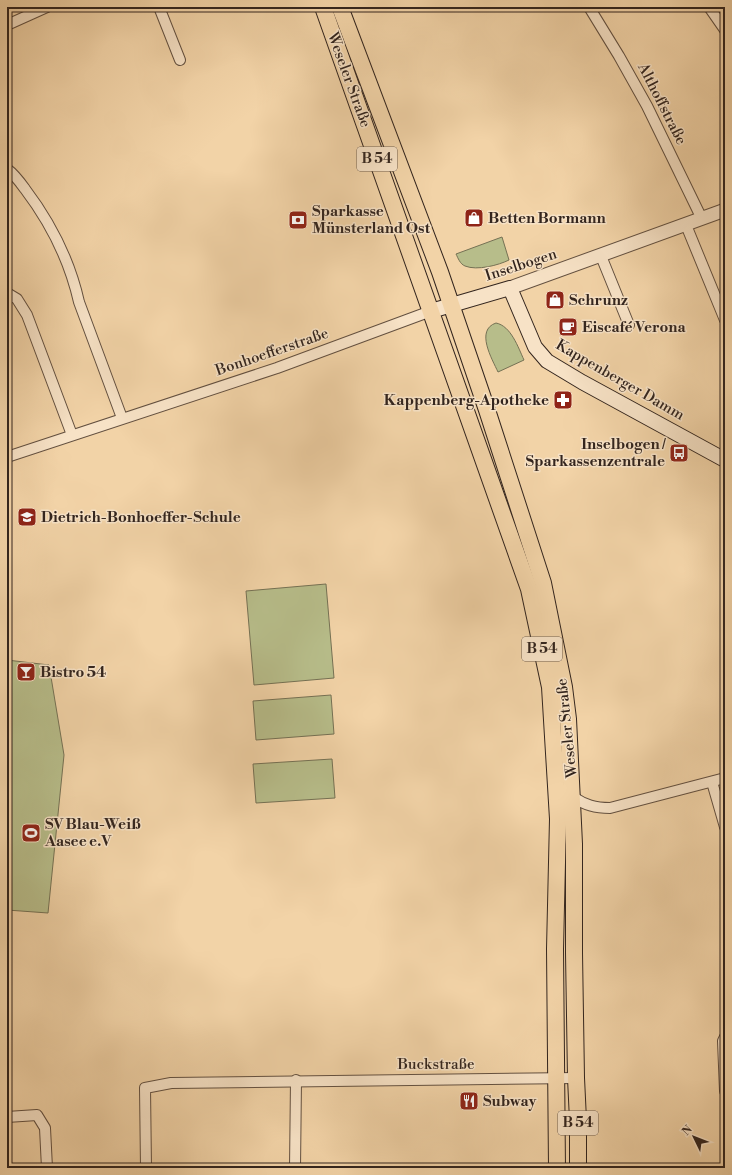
<svg xmlns="http://www.w3.org/2000/svg" width="732" height="1175" font-family="'Libre Bodoni',serif">
<style>
.green{fill:#b7bd8a;stroke:#757154}
.lines{fill:none;stroke-linecap:round;stroke-linejoin:round}
.minor-casing{stroke:#635040;stroke-width:12}
.tertiary-casing{stroke:#635040;stroke-width:15}
.secondary-casing{stroke:#33251e;stroke-width:16}
.primary-casing{stroke:#33251e;stroke-width:18}
.minor{stroke:#f7e2c6;stroke-width:10}
.tertiary{stroke:#f7e2c6;stroke-width:13}
.secondary{stroke:#f7e2c6;stroke-width:14}
.primary{stroke:#f2d3a7;stroke-width:16}
.labels{text-anchor:middle;dominant-baseline:central;stroke-width:3;stroke-linejoin:round;paint-order:stroke}
.shield{fill:#f7e2c6;stroke:#6e5e50;stroke-width:1}
.shield-label{font-size:14px;font-weight:bold;fill:#33251e}
.street-label{font-size:15px;fill:#33251e;stroke:#f7e2c6}
.poi-label{font-size:15px;font-weight:bold;fill:#33251e;stroke:#f7e2c6;text-anchor:start}
</style>
<rect width="100%" height="100%" fill="#f2d3a7"/>
<filter id="stains"><feTurbulence type="fractalNoise" baseFrequency=".005" numOctaves="4"/><feColorMatrix values="0 0 0 0 .2 0 0 0 0 .09 0 0 0 0 .02 0 0 0 .5 -.17"/></filter>
<radialGradient id="worn" r=".72"><stop offset=".6" stop-color="#630" stop-opacity="0"/><stop offset="1" stop-color="#630" stop-opacity=".3"/></radialGradient>
<!-- green -->
<g class="green">
<path d="M 502,237 L 509,260 C 499,265 477,271 465,266 C 460,264 458,258 456,254 Z"/>
<path d="M 496,323 C 511,326 518,347 524,360 L 498,372 C 492,359 475,330 496,323 Z"/>
<polygon points="326,584 334,678 254,685 246,591"/>
<polygon points="7,660 49,665 64,755 48,913 7,910"/>
<polygon points="331,695 334,734 256,740 253,701"/>
<polygon points="332,759 335,798 256,803 253,764"/>
</g>
<g class="lines">
<!-- minor casing -->
<g class="minor-casing">
<g id="minor">
<polyline points="159,7 180,60"/>
<polyline points="589,7 619,56 647,106 702,219"/>
<polyline points="709,7 725,30"/>
<polyline points="7,25 47,7"/>
<path d="M 7,169 C 14,174 20,182 25,189 C 50,222 70,262 79,302 L 122,418"/>
<polyline points="686,225 725,320"/>
<polyline points="601,256 629,325"/>
<polyline points="7,293 17,299 27,315 72,435"/>
<polyline points="7,457 277,368 431,311"/>
<polyline points="712,782 725,827"/>
<path d="M 573,797 C 585,805 595,808 610,808 L 725,778"/>
<polyline points="725,1037 723,1041 725,1091"/>
<polyline points="7,1117 37,1115 45,1128 47,1168"/>
<polyline points="146,1168 145,1088 171,1083 576,1078"/>
<polyline points="295,1168 296,1080"/>
</g>
</g>
<!-- tertiary casing -->
<g class="tertiary-casing">
<polyline id="tertiary" points="510,288 725,210"/>
</g>
<!-- secondary casing -->
<g class="secondary-casing">
<polyline id="secondary" points="431,311 510,288 535,347 547,361 582,382 725,460"/>
</g>
<!-- primary casing -->
<g class="primary-casing">
<g id="primary">
<polyline points="323,7 529,589 550,687 558,819 555,949 557,1168"/>
<polyline points="340,7 440,272 487,410 543,583 564,687 568,719 574,844 574,953 576,1078 578,1120 578,1168"/>
</g>
</g>
<!-- minor -->
<use href="#minor" class="minor"/>
<!-- tertiary -->
<use href="#tertiary" class="tertiary"/>
<!-- secondary -->
<use href="#secondary" class="secondary"/>
<!-- primary -->
<use href="#primary" class="primary"/>
</g>
<!-- icons -->
<defs>
<g id="shop-square" transform="scale(1)"><rect x="-9" y="-9" width="18" height="18" rx="4" fill="#8f2418" stroke="#f7e2c6"/><path d="M-5-2.5h2.3a2.7 3.5 0 0 1 5.4 0H5L5.5 6h-11ZM-1.5-2.5h3a1.5 2.3 0 0 0-3 0Z" fill="#fff"/></g>
<g id="bank-square" transform="scale(1)"><rect x="-9" y="-9" width="18" height="18" rx="4" fill="#8f2418" stroke="#f7e2c6"/><path d="M-6-4H6V4H-6ZM0-2.3a2.3 2.3 0 1 0 0 4.6a2.3 2.3 0 1 0 0-4.6Z" fill="#fff"/></g>
<g id="cafe-square" transform="scale(1)"><rect x="-9" y="-9" width="18" height="18" rx="4" fill="#8f2418" stroke="#f7e2c6"/><path d="M-5.5-4.5H6V0H3Q3 3.5 0 3.5H-2.5Q-5.5 3.5-5.5 0ZM3-3.2v2h1.7v-2ZM-6 4.5H4V6H-6Z" fill="#fff"/></g>
<g id="pharmacy-square" transform="scale(1)"><rect x="-9" y="-9" width="18" height="18" rx="4" fill="#8f2418" stroke="#f7e2c6"/><path d="M-2-6h4v4h4v4h-4v4h-4v-4h-4v-4h4Z" fill="#fff"/></g>
<g id="bus-square" transform="scale(1)"><rect x="-9" y="-9" width="18" height="18" rx="4" fill="#8f2418" stroke="#f7e2c6"/><path d="M-5-6H5V4H4V6H2V4H-2V6H-4V4H-5ZM-3.5-4V0h7V-4ZM-3.5 1.2v1.5H-2V1.2ZM2 1.2v1.5H3.5V1.2Z" fill="#fff"/></g>
<g id="school-square" transform="scale(1)"><rect x="-9" y="-9" width="18" height="18" rx="4" fill="#8f2418" stroke="#f7e2c6"/><path d="M0-5L7-2L0 1L-7-2ZM-4 1L0 2.5L4 1V4Q0 6-4 4Z" fill="#fff"/></g>
<g id="bar-square" transform="scale(1)"><rect x="-9" y="-9" width="18" height="18" rx="4" fill="#8f2418" stroke="#f7e2c6"/><path d="M-6-5H6L.8 .8V4.5H3.5V6h-7V4.5H-.8V.8Z" fill="#fff"/></g>
<g id="stadium-square" transform="scale(1)"><rect x="-9" y="-9" width="18" height="18" rx="4" fill="#8f2418" stroke="#f7e2c6"/><path d="M0-5a6.5 5 0 1 0 0 10a6.5 5 0 1 0 0-10ZM-3.5-1.8h7v3.6h-7Z" fill="#fff"/></g>
<g id="restaurant-square" transform="scale(1)"><rect x="-9" y="-9" width="18" height="18" rx="4" fill="#8f2418" stroke="#f7e2c6"/><path d="M-5-6h1v4h1v-4h1v4h1v-4h1v5L-1.5 .5V6h-2V.5L-5-1ZM5-6V6H3V1.5H1.5Q1.5-4 5-6Z" fill="#fff"/></g>
</defs>
<g fill-rule="evenodd">
<use href="#shop-square" x="474" y="218"/>
<use href="#bank-square" x="298" y="220"/>
<use href="#shop-square" x="555" y="300"/>
<use href="#cafe-square" x="568" y="327"/>
<use href="#pharmacy-square" x="563" y="400"/>
<use href="#bus-square" x="679" y="453"/>
<use href="#school-square" x="27" y="517"/>
<use href="#bar-square" x="26" y="672"/>
<use href="#stadium-square" x="31" y="833"/>
<use href="#restaurant-square" x="469" y="1101"/>
</g>
<g class="labels">
<!-- shield labels -->
<g class="shield">
<rect x="357" y="147" width="40" height="24" rx="3"/>
<rect x="522" y="637" width="40" height="24" rx="3"/>
<rect x="558" y="1111" width="40" height="24" rx="3"/>
</g>
<g class="shield-label">
<text x="377" y="159">B 54</text>
<text x="542" y="649">B 54</text>
<text x="578" y="1123">B 54</text>
</g>
<!-- street labels -->
<g class="street-label">
<text transform="translate(349 80) rotate(70)">Weseler Straße</text>
<text transform="translate(662 104) rotate(63)">Althoffstraße</text>
<text transform="translate(521 265) rotate(-18)">Inselbogen</text>
<text transform="translate(272 352) rotate(-19)">Bonhoefferstraße</text>
<text transform="translate(620 380) rotate(30)">Kappenberger Damm</text>
<text transform="translate(567 728) rotate(-96)">Weseler Straße</text>
<text x="436" y="1064">Buckstraße</text>
</g>
<!-- poi labels -->
<g class="poi-label">
<text x="312" y="211">Sparkasse<tspan x="312" dy="17">Münsterland Ost</tspan></text>
<text x="488" y="218">Betten Bormann</text>
<text x="569" y="300">Schrunz</text>
<text x="582" y="327">Eiscafé Verona</text>
<text x="549" y="400" text-anchor="end">Kappenberg-Apotheke</text>
<text x="665" y="444" text-anchor="end">Inselbogen /<tspan x="665" dy="17">Sparkassenzentrale</tspan></text>
<text x="41" y="517">Dietrich-Bonhoeffer-Schule</text>
<text x="40" y="672">Bistro 54</text>
<text x="45" y="824">SV Blau-Weiß<tspan x="45" dy="17">Aasee e.V</tspan></text>
<text x="483" y="1101">Subway</text>
</g>
</g>
<!-- margin -->
<rect width="732" height="1175" fill="none" stroke="#f2d3a7" stroke-width="24"/>
<rect x="8" y="8" width="716" height="1159" fill="none" stroke="#33251e" stroke-width="2"/>
<rect x="12" y="12" width="708" height="1151" fill="none" stroke="#33251e"/>
<!-- north arrow -->
<g transform="translate(694 1137) rotate(313)" stroke="#f7e2c6" stroke-width="3" paint-order="stroke">
<path d="M0-3L7 15L0 10L-7 15Z" fill="#33251e"/>
<text y="-6" font-size="11" font-weight="bold" text-anchor="middle" fill="#33251e">N</text>
</g>
<rect width="100%" height="100%" filter="url(#stains)"/>
<rect width="100%" height="100%" fill="url(#worn)"/>
</svg>
